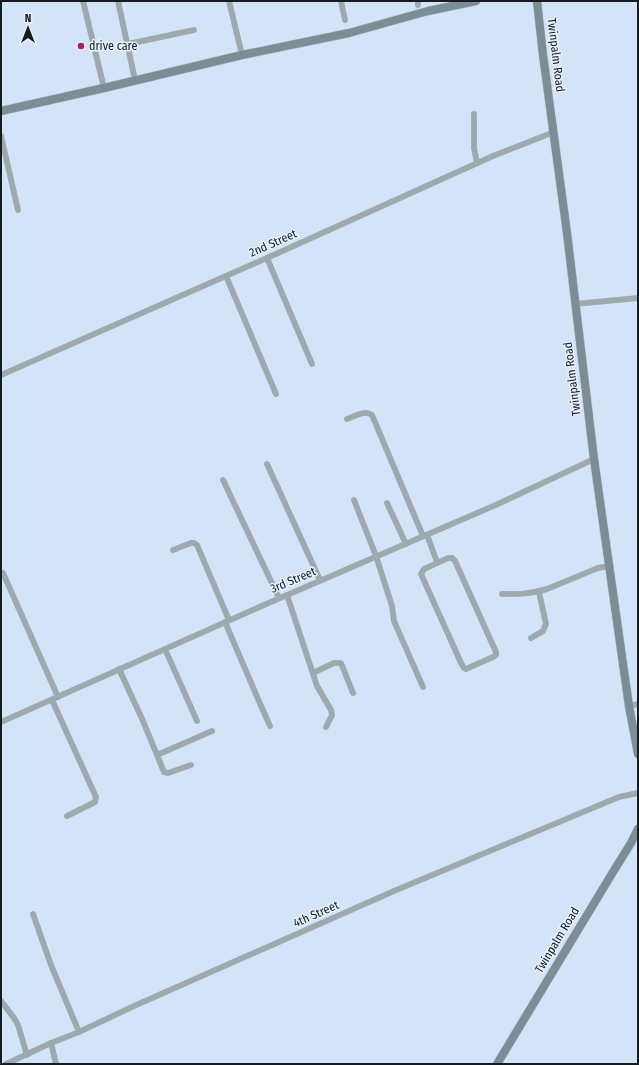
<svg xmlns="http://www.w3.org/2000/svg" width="639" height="1065" font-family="'Fira Sans Condensed',sans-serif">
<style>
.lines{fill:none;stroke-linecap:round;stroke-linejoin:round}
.street-casing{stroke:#b1c0d1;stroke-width:6}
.secondary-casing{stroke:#b1c0d1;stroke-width:9}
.street{stroke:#9ea9ae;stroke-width:5.5}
.secondary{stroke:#7d8d95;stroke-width:8}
.poi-dot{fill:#b11f4b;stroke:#e6f0fc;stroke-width:1.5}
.labels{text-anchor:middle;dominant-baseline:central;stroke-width:3;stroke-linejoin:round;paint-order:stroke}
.poi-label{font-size:12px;fill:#161c22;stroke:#e6f0fc;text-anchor:start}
.street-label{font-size:12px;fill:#161c22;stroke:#e6f0fc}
</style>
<rect width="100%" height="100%" fill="#d3e4f8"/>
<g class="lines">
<!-- street casing -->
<g class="street-casing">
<g id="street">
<polyline points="83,1 104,88"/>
<polyline points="118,1 135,80"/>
<polyline points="229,1 242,55"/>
<polyline points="341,1 345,20"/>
<polyline points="418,1 418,5"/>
<polyline points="128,44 194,30"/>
<polyline points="474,114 474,148 477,163"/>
<polyline points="1,136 18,210"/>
<polyline points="267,258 312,364"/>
<polyline points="226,276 276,394"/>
<polyline points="575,304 638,298"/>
<polyline points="1,375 267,258 493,156 554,132"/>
<path d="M 347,419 C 355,416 364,410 372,415 L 423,536"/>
<polyline points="267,464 320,580"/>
<polyline points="223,480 279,598"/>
<polyline points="354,500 376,556 392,606 394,621 423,687"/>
<polyline points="387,503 406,544"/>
<polyline points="427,535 437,562"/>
<polyline points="173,550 191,543 194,543 197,545 229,620"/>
<polygon points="448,558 452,558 455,561 496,652 496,655 493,657 466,669 464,668 462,665 421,574 424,569"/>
<polyline points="3,573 58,697"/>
<path d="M 502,594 C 520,594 530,594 547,589 L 598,568 L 610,566"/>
<polyline points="287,595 317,686 331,710 332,715 326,727"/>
<polyline points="225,622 258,699 270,726"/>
<polyline points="531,638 543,631 546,624 539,592"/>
<polyline points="165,649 197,721"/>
<polyline points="119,669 143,721 164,772 168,773 191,765"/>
<polyline points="313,673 334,663 341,663 353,693"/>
<polyline points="52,700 96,797 95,802 67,816"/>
<polyline points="629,706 638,704"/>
<polyline points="1,722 264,605 498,504 594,459"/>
<polyline points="157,755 212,731"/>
<polyline points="33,914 51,965 79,1032"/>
<polyline points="1,1001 14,1018 18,1025 27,1055"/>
<polyline points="51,1043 56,1064"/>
<polyline points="6,1064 51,1043 79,1032 134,1006 394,891 619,797 638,793"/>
</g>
</g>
<!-- secondary casing -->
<g class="secondary-casing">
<g id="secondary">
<polyline points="537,1 543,55 567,233 594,459 629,706 638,754"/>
<polyline points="1,111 104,88 242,55 349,33 428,11 476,1"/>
<polyline points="497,1064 613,872 631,843 638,829"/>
</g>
</g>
<!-- street -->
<use href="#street" class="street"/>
<!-- secondary -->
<use href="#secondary" class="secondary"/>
</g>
<!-- markers -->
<circle class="poi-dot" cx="81" cy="46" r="4"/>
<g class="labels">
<!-- poi labels -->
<g class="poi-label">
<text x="89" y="46">drive care</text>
</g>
<!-- street labels -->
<g class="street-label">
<text transform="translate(556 55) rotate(83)">Twinpalm Road</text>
<text transform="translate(273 243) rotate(-24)">2nd Street</text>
<text transform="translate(572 379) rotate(-97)">Twinpalm Road</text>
<text transform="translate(293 580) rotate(-23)">3rd Street</text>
<text transform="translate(316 914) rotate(-24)">4th Street</text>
<text transform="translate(557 940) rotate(-59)">Twinpalm Road</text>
</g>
</g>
<!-- border -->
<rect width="639" height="1065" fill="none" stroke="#161c22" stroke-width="4"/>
<!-- north arrow -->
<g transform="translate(28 28)" stroke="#e6f0fc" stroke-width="3" paint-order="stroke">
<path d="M0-3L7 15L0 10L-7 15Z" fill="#161c22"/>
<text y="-6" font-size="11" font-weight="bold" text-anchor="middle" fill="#161c22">N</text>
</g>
</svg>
